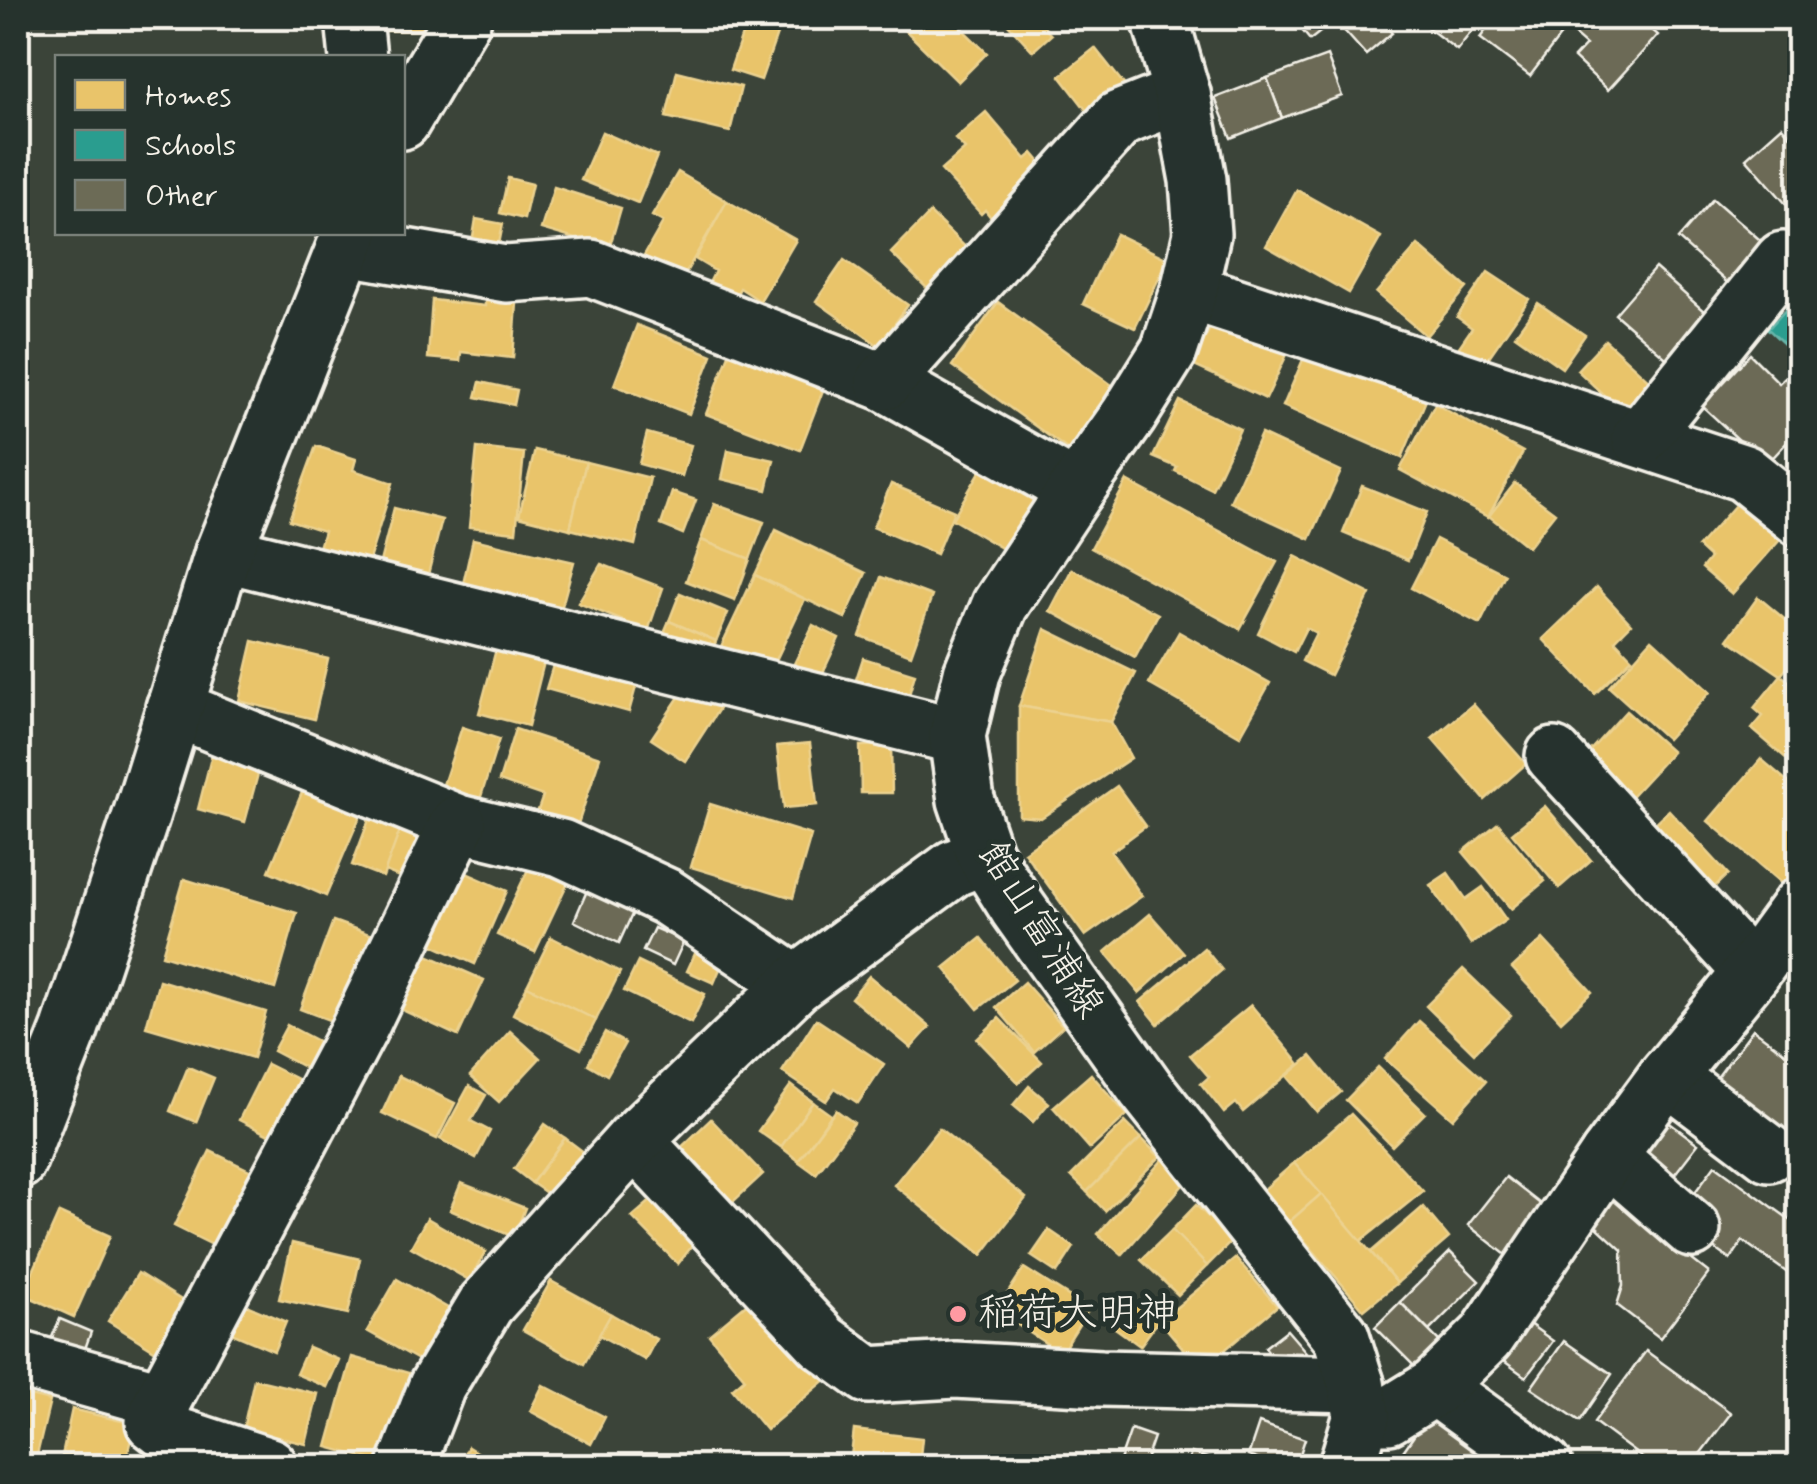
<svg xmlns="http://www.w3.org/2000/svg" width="1817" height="1484" font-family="Mynerve,'Klee One',sans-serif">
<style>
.homes{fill:#e9c46a;stroke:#ecd290;stroke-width:2.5}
.schools{fill:#2a9d8f;stroke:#67b6aa;stroke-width:2.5}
.building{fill:#6c6b56;stroke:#f4f1e8;stroke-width:2.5}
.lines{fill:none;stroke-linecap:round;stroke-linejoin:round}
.minor-casing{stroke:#f4f1e8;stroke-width:62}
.major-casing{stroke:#f4f1e8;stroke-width:62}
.minor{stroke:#26332d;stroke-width:55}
.major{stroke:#26332d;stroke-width:55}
.poi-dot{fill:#ff9aa2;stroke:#26332d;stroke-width:4}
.labels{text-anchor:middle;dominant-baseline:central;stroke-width:10;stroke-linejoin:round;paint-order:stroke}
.street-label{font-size:40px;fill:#f4f1e8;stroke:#26332d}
.poi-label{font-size:40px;fill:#f4f1e8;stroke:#26332d;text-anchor:start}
</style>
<rect width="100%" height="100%" fill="#3b4439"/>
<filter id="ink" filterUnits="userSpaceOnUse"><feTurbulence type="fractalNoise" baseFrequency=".01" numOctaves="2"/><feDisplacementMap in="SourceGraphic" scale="20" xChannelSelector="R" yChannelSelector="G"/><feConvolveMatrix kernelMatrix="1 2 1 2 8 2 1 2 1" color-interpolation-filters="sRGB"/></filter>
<g filter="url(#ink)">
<!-- homes -->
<g class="homes">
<polygon points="378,18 422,18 422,30 378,31"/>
<polygon points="911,18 951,18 987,53 958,82 902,27"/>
<polygon points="1012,18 1036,18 1051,35 1033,51 1007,23"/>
<polygon points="746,23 777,34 761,80 730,70"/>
<polygon points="1095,48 1130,92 1094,120 1060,76"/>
<polygon points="677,71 741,87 730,132 666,117"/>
<polygon points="986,112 1026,159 1033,153 1056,180 1000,229 985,210 981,214 941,170 965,149 955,139"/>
<polygon points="602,132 657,156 638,203 581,180"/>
<polygon points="678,172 727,201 682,279 643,257 663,222 652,216"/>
<polygon points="508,178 532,184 524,219 500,213"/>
<polygon points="554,187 621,208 609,249 541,229"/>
<polygon points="1297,190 1381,237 1349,293 1266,246"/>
<polygon points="727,201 796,240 760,301 740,288 734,299 709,283 715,271 695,259"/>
<polygon points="930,213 984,265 945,306 891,253"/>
<polygon points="476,219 503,224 497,254 471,249"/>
<polygon points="1116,234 1168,259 1135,328 1083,304"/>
<polygon points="1418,245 1467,288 1426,336 1376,293"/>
<polygon points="844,260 908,305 879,346 816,301"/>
<polygon points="1488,272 1529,299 1475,377 1450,360 1472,328 1457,317"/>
<polygon points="485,299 517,303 513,358 461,352 460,361 428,358 432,300 485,306"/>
<polygon points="998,302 1116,388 1071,452 952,366"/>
<polygon points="1538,303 1585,335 1562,368 1515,335"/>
<polygon points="1215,318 1288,352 1266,399 1192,365"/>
<polygon points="637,325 712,355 689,414 614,385"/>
<polygon points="1605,340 1655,386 1626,416 1577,370"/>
<polygon points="1308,348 1426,400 1402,458 1283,406"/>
<polygon points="731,349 825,385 800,450 706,414"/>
<polygon points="480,382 517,390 514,405 476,397"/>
<polygon points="1180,401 1240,429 1212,489 1175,471 1177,467 1153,457"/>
<polygon points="1435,404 1523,452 1488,517 1400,470"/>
<polygon points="647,433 691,445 682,476 639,464"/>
<polygon points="1261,434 1341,471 1310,539 1230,502"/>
<polygon points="316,446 356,459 353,470 393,483 362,582 318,551 324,531 289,520"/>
<polygon points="477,448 524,453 516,532 469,527"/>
<polygon points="535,450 586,462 570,529 519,516"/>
<polygon points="728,450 774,460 767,490 722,479"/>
<polygon points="990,455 1042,486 1005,550 952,519"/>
<polygon points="586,462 650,478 635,545 570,529"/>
<polygon points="1127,481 1277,562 1240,629 1091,548"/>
<polygon points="1515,483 1555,513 1528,547 1489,516"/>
<polygon points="891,484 954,511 936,554 873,527"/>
<polygon points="1362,486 1427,512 1408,560 1343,533"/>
<polygon points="672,492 696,500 683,534 661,525"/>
<polygon points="1737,503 1746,511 1753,504 1786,533 1732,594 1702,568 1710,558 1698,547"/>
<polygon points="714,504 764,522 750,559 701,540"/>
<polygon points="394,508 442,520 426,582 378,570"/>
<polygon points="776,530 866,573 845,618 755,575"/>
<polygon points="473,539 574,562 556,628 460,598"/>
<polygon points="1436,539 1505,574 1480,624 1411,588"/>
<polygon points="701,540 750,559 735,600 686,581"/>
<polygon points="1295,556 1370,594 1330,675 1302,661 1316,633 1306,628 1294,652 1258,633"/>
<polygon points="601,564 663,588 648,631 578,603"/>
<polygon points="1072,569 1158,614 1135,657 1050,611"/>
<polygon points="755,575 805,599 767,679 717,655"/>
<polygon points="881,577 932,596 911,655 860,636"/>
<polygon points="1597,587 1631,624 1615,640 1632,658 1595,694 1543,639"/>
<polygon points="680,593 728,613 716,641 669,621"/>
<polygon points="1758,597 1800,632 1800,652 1781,675 1728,639"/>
<polygon points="669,621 716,641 708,662 660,642"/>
<polygon points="813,625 839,638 819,681 792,668"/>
<polygon points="1045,629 1136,673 1111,722 1019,706"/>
<polygon points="1179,632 1270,683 1240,736 1149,684"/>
<polygon points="1652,639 1710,692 1667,739 1609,687"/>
<polygon points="253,641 328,659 314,719 239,701"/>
<polygon points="498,642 546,654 528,726 479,713"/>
<polygon points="557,652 639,676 629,712 546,689"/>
<polygon points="863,658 915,674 903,715 850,698"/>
<polygon points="1781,675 1800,690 1800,746 1788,760 1752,729 1763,716 1754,708"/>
<polygon points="691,679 724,701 685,761 651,739"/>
<polygon points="1473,704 1526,764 1485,800 1432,739"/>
<polygon points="1019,706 1111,722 1131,758 1041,818 1019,816"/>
<polygon points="1626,711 1672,752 1621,807 1576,766"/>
<polygon points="462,727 499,739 479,803 441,791"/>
<polygon points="515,729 600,757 577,827 537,813 543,796 499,781"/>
<polygon points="810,743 817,805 784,808 777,746"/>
<polygon points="891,745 892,793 861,793 860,746"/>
<polygon points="213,750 261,763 245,822 198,809"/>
<polygon points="1761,759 1800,792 1800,890 1795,895 1708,821"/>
<polygon points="306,783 364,807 326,896 269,871"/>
<polygon points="1117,786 1146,826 1111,852 1142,896 1085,936 1024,852"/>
<polygon points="710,804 811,835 793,898 691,867"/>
<polygon points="1545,806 1591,860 1559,888 1512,833"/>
<polygon points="373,809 404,821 383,877 352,865"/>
<polygon points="1669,810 1728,874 1704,897 1645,833"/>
<polygon points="1498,823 1545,881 1511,909 1463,852"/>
<polygon points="400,830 423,838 407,880 385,871"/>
<polygon points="532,861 569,880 535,952 497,935"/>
<polygon points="457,869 507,891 475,964 426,942"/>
<polygon points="1448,873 1466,899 1483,887 1506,920 1471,944 1430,885"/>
<polygon points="184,879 297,913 275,989 162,955"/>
<polygon points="1150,914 1184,953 1139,993 1105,952"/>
<polygon points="333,921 391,942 358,1031 300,1009"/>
<polygon points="551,937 620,972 596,1020 527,986"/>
<polygon points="981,938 1015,980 978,1009 944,968"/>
<polygon points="1543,939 1592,992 1561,1021 1512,968"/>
<polygon points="699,945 725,957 714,983 687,971"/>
<polygon points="1204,948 1222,970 1158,1024 1140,1002"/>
<polygon points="427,955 484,980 458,1036 402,1010"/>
<polygon points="638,962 705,994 691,1023 624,991"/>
<polygon points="1463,969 1511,1015 1474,1053 1426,1006"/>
<polygon points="869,976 930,1027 911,1048 851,998"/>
<polygon points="159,980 266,1012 253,1058 146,1027"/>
<polygon points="1024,982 1063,1026 1034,1052 996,1007"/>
<polygon points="527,986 596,1020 581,1049 513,1014"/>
<polygon points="1251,1005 1300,1064 1243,1112 1236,1103 1224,1113 1201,1084 1209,1077 1190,1055"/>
<polygon points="999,1018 1042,1062 1019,1083 977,1039"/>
<polygon points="816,1019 884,1064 858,1103 835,1088 826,1101 782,1072"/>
<polygon points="1419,1021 1486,1081 1453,1119 1385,1059"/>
<polygon points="287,1025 331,1048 317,1074 273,1051"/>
<polygon points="510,1031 540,1058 499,1102 470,1076"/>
<polygon points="605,1032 625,1043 607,1075 588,1064"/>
<polygon points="1311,1056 1341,1092 1317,1112 1287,1076"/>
<polygon points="267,1064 309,1085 281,1141 239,1120"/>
<polygon points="188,1067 214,1078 196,1122 170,1111"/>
<polygon points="1378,1067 1425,1113 1392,1146 1346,1100"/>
<polygon points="1091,1074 1127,1115 1090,1149 1053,1107"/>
<polygon points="399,1076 455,1103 437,1139 382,1113"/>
<polygon points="791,1085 813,1102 781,1147 758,1131"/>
<polygon points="469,1086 486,1095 471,1121 490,1131 476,1158 440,1139"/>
<polygon points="1029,1086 1049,1103 1033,1122 1013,1105"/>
<polygon points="813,1102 831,1115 799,1161 781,1147"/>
<polygon points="836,1110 854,1123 816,1174 798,1161"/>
<polygon points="1351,1114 1423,1191 1361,1241 1294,1163"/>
<polygon points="711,1119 763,1174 722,1212 671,1157"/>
<polygon points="1125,1122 1141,1138 1087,1192 1071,1176"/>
<polygon points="545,1124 565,1138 532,1183 514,1169"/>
<polygon points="939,1128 1026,1198 982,1255 894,1185"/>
<polygon points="565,1138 589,1156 558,1201 532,1183"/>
<polygon points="1141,1138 1160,1157 1105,1211 1087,1192"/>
<polygon points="210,1151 268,1179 231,1254 174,1226"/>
<polygon points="1164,1158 1188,1179 1122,1255 1098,1234"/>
<polygon points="1294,1163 1321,1194 1289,1222 1262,1191"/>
<polygon points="461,1183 525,1208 514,1237 450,1210"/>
<polygon points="1321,1194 1397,1283 1364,1310 1289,1222"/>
<polygon points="653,1199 699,1237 678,1264 632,1217"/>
<polygon points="1196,1205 1233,1240 1207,1266 1172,1230"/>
<polygon points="1423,1207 1449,1238 1397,1283 1371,1252"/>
<polygon points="59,1213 110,1236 74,1317 23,1294"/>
<polygon points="427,1218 486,1252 469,1280 411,1247"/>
<polygon points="1049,1230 1074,1247 1057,1273 1031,1256"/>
<polygon points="1172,1230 1207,1266 1178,1295 1141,1260"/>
<polygon points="292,1243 360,1259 348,1314 279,1299"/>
<polygon points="1236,1258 1277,1306 1201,1370 1160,1321"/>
<polygon points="1024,1268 1089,1309 1061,1353 996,1311"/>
<polygon points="138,1273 194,1308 164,1356 108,1321"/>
<polygon points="397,1279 453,1311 424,1363 367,1331"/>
<polygon points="551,1281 611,1314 584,1364 523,1330"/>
<polygon points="1122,1294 1159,1320 1140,1346 1104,1320"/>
<polygon points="234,1300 286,1322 274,1351 222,1329"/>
<polygon points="751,1300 828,1378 766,1430 732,1389 745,1378 709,1335"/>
<polygon points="611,1314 656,1339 645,1360 599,1335"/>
<polygon points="308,1347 339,1360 327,1387 296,1374"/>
<polygon points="352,1357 416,1375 391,1465 327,1447"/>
<polygon points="254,1379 318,1394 306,1444 243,1429"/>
<polygon points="543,1385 605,1417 591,1444 530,1411"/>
<polygon points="18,1393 50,1401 37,1455 18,1450"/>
<polygon points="72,1409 134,1424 125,1466 107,1466 62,1456"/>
<polygon points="854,1430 922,1438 919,1466 850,1466"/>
<polygon points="468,1447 499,1466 456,1466"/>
<polygon points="834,1456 834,1466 763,1466 763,1457"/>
</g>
<!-- schools -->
<polygon class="schools" points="1800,294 1800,359 1768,329"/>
<!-- building -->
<g class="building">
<polygon points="1292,18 1338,18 1310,40"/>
<polygon points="1350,18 1379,18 1392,33 1366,55 1340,26"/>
<polygon points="1415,18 1482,18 1457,50"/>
<polygon points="1495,18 1574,18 1530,76 1480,38"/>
<polygon points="1584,18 1638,18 1658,35 1608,90 1574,58 1586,45 1571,32"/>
<polygon points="1327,56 1342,96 1282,118 1267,78"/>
<polygon points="1267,78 1282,118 1231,138 1215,98"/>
<polygon points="1782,126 1800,146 1800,220 1746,158"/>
<polygon points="1713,199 1767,246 1732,287 1678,239"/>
<polygon points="1655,268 1713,319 1673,364 1615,314"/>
<polygon points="1750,354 1779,383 1789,373 1800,382 1800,428 1766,465 1702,406"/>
<polygon points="589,886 635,908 619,943 574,921"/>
<polygon points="654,928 684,941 673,965 643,951"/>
<polygon points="1753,1029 1800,1064 1800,1131 1792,1141 1713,1083"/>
<polygon points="1663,1118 1698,1144 1664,1188 1630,1160"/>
<polygon points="1715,1165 1800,1227 1800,1274 1796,1279 1743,1241 1730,1260 1697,1236 1687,1203"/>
<polygon points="1506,1177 1553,1214 1515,1262 1468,1225"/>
<polygon points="1614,1199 1709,1273 1660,1338 1617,1305 1623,1286 1622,1250 1586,1217"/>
<polygon points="1450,1252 1479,1281 1429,1331 1400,1302"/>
<polygon points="1400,1302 1446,1348 1421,1373 1375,1327"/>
<polygon points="1521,1318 1553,1341 1526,1377 1494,1354"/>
<polygon points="60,1319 91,1332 81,1360 48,1346"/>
<polygon points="1287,1330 1312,1359 1289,1378 1265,1347"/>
<polygon points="1564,1341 1612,1374 1580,1421 1531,1388"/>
<polygon points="1646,1351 1731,1413 1691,1466 1653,1466 1594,1422"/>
<polygon points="1432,1410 1497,1456 1490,1466 1412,1466 1399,1457"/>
<polygon points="1259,1423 1305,1439 1296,1466 1278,1466 1248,1456"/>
<polygon points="1131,1429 1154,1437 1144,1466 1118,1466"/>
<polygon points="1191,1453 1233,1466 1187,1466"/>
</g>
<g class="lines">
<!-- minor casing -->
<g class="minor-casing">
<g id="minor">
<polyline points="354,18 358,58"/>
<polyline points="402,121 463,18"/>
<polyline points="346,247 506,274 591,268 884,382 1076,490"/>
<polyline points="1189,291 1744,473 1800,518"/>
<polyline points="884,382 1119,119 1182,94"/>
<polyline points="1640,438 1783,260"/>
<polyline points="223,553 957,736"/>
<polyline points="174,708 458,823 561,848 667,897 796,984"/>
<polyline points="1554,756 1752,972"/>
<polyline points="1667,1076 1769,1153"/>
<polyline points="634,1140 823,1342 868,1375 955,1370 1101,1378 1356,1384"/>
<polyline points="1608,1156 1692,1229"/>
<polyline points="18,1161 70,1029 141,816 223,553 351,232"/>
<polyline points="18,1359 163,1400"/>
<polyline points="1435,1387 1544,1466"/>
<polyline points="1362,1416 1388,1416 1435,1387 1486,1337 1608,1156 1667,1076 1752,972 1800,906"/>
<polyline points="269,1466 168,1433 154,1422 163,1400 358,1031 458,823"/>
<polyline points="406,1466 437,1386 486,1304 634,1140 796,984 954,868 985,856"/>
</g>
</g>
<!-- major casing -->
<g class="major-casing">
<polyline id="major" points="1160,18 1182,94 1198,180 1202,234 1189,291 1169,351 1129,415 1076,490 1000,605 972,673 957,736 966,800 985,856 1017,907 1146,1089 1341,1336 1356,1384 1362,1416 1347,1466"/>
</g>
<!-- minor -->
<use href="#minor" class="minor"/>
<!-- major -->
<use href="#major" class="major"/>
</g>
</g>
<!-- markers -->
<circle class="poi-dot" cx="958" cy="1314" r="10"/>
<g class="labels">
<!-- street labels -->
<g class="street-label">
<text transform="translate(1040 930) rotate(58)">館山富浦線</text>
</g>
<!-- poi labels -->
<g class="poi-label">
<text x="978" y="1314">稲荷大明神</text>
</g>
</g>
<!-- margin -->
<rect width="1817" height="1484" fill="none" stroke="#26332d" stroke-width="60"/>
<rect x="30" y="30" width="1757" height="1424" fill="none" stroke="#f4f1e8" stroke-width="4" filter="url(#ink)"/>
<!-- legend -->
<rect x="55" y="55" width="350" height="180" fill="#26332d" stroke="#787f78" stroke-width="2.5"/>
<rect x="75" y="80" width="50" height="30" fill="#e9c46a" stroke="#787f78" stroke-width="2.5"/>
<text x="145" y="105" font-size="30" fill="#f4f1e8">Homes</text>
<rect x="75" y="130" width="50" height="30" fill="#2a9d8f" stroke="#787f78" stroke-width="2.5"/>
<text x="145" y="155" font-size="30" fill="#f4f1e8">Schools</text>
<rect x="75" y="180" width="50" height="30" fill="#6c6b56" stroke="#787f78" stroke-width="2.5"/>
<text x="145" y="205" font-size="30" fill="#f4f1e8">Other</text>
</svg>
